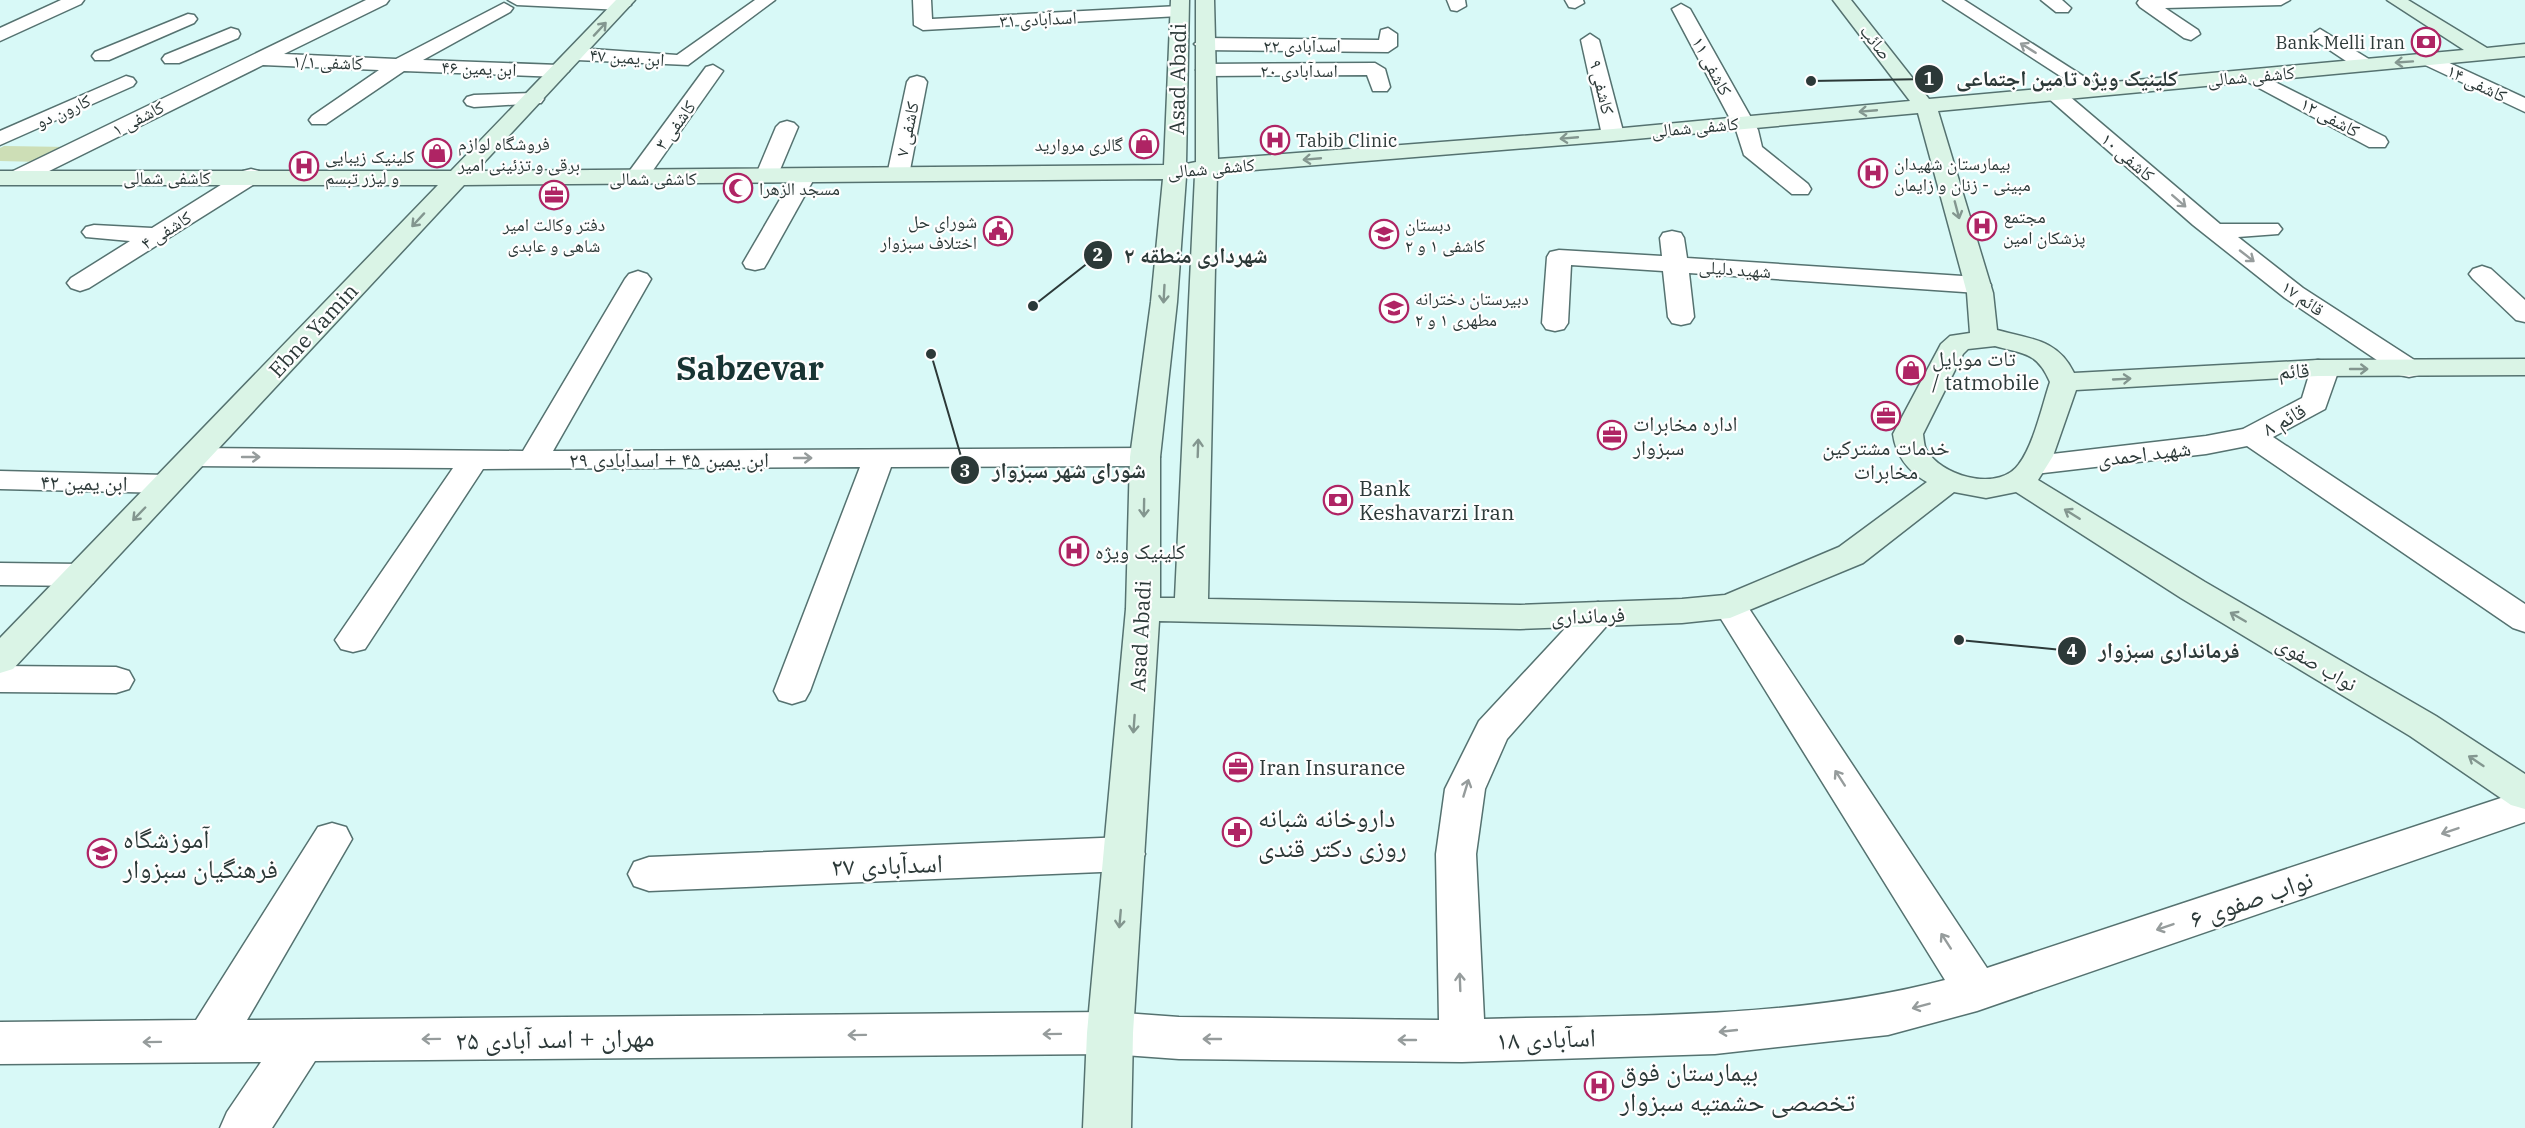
<svg xmlns="http://www.w3.org/2000/svg" width="2525" height="1128" font-family="'IBM Plex Serif','Noto Naskh Arabic',serif">
<style>
.green{fill:#cddeb6}
.lines{fill:none;stroke-linecap:round;stroke-linejoin:round}
.street-casing{stroke:#557270;stroke-width:3}
.secondary-casing{stroke:#557270;stroke-width:3}
.street{fill:#fff;fill-rule:evenodd}
.secondary{fill:#daf4e6;fill-rule:evenodd}
.oneway{stroke:#83968f}
.oneway2{stroke:#969c9c}
.labels{text-anchor:middle;dominant-baseline:central;stroke-width:4.5;stroke-linejoin:round;paint-order:stroke}
.far-street-label{font-size:18px;fill:#2c3938;stroke:#fefefe}
.far-poi-label{font-size:18px;fill:#2c3938;stroke:#fefefe;text-anchor:start}
.street-label{font-size:21px;fill:#2c3938;stroke:#fefefe}
.poi-label{font-size:21px;fill:#2c3938;stroke:#fefefe;text-anchor:start}
.near-poi-label{font-size:26px;fill:#2c3938;stroke:#fefefe;text-anchor:start}
.near-street-label{font-size:26px;fill:#2c3938;stroke:#fefefe}
.town-label{font-size:33px;font-weight:bold;fill:#183433;stroke:#fefefe}
.leader{fill:none;stroke:#2c3938;stroke-width:2}
.callout-dot{fill:#2c3938;stroke:#fefefe;stroke-width:2}
.mark-label{font-size:18px;text-anchor:middle;font-weight:bold;fill:#fff}
.callout-label{font-size:22px;text-anchor:middle;font-weight:bold;fill:#2c3938;stroke:#fefefe;stroke-width:4.5;stroke-linejoin:round;paint-order:stroke}
</style>
<rect width="100%" height="100%" fill="#d8f9f7"/>
<!-- green -->
<polygon class="green" points="4,146 70,147 40,162 0,161 0,148"/>
<g class="lines">
<!-- street casing -->
<g class="street-casing">
<g id="street">
<polygon points="61,0 84,0 81,4 0,41 0,28"/>
<polygon points="366,0 389,0 386,4 284,54 396,59 504,3 513,8 510,12 423,60 559,65 569,71 559,77 404,71 326,124 312,124 309,120 312,116 379,70 263,65 27,182 11,182 8,177 11,172"/>
<polygon points="508,0 623,0 631,5 622,10 517,5"/>
<polygon points="755,0 775,0 688,65 577,60 567,54 577,48 677,55"/>
<polygon points="913,0 931,0 932,19 1179,6 1188,11 1179,16 923,30 914,25"/>
<polygon points="1447,0 1465,0 1466,6 1457,11 1451,10"/>
<polygon points="1565,0 1583,0 1584,3 1575,8 1569,7"/>
<polygon points="1943,0 1964,0 2105,90 2102,94 2088,94"/>
<polygon points="2041,0 2062,0 2071,8 2068,12 2056,12"/>
<polygon points="2139,0 2290,0 2281,5 2165,8 2198,30 2200,34 2191,40 2184,38 2140,7 2137,3"/>
<polygon points="1681,4 1690,9 1758,130 1762,147 1808,184 1811,189 1808,194 1792,194 1744,155 1736,130 1672,9"/>
<polygon points="188,14 194,15 197,19 194,23 109,60 95,60 92,56 95,52"/>
<polygon points="231,28 238,30 240,34 238,38 179,63 165,63 162,59 165,55"/>
<polygon points="1388,28 1397,34 1397,46 1388,52 1203,50 1194,44 1203,38 1379,40 1381,30"/>
<polygon points="2320,29 2372,61 2375,65 2372,69 2358,69 2313,39 2311,35"/>
<polygon points="1590,34 1599,40 1624,135 1621,140 1605,140 1602,135 1581,40"/>
<polygon points="2430,54 2525,98 2525,112 2423,64 2420,60 2423,56"/>
<polygon points="1375,63 1385,69 1390,87 1387,91 1373,91 1367,75 1206,76 1196,70 1206,64"/>
<polygon points="713,65 723,71 644,183 628,183 625,178 628,173 706,67"/>
<polygon points="2251,70 2385,137 2388,142 2385,147 2369,147 2244,80 2241,76 2244,72"/>
<polygon points="126,76 133,78 136,82 133,86 0,145 0,131"/>
<polygon points="917,76 924,78 927,82 909,175 906,180 890,180 887,175 907,82 910,78"/>
<polygon points="2055,88 2062,90 2220,224 2278,224 2282,229 2278,234 2238,237 2303,288 2419,363 2423,369 2419,375 2409,377 2399,375 2285,298 2193,225 2048,98 2045,94 2048,90"/>
<polygon points="534,93 541,95 544,99 541,103 474,107 467,105 464,101 467,97 474,95"/>
<polygon points="787,121 794,123 798,127 777,177 774,182 758,182 755,177 776,127 780,123"/>
<polygon points="251,169 259,171 262,176 259,181 89,288 80,291 71,288 67,283 71,278 130,241 86,237 82,232 86,227 94,225 152,228 243,171"/>
<polygon points="804,170 812,172 815,177 767,263 764,268 755,270 746,268 743,263 793,177 796,172"/>
<polygon points="1672,231 1681,233 1684,238 1687,258 1978,277 1987,280 1991,285 1987,290 1978,293 1689,273 1694,317 1690,323 1681,325 1672,323 1668,317 1663,271 1571,265 1568,323 1564,329 1555,331 1546,329 1542,323 1547,257 1550,252 1559,250 1662,256 1660,238 1663,233"/>
<polygon points="2482,266 2491,269 2525,300 2525,322 2516,320 2473,279 2469,274 2473,269"/>
<polygon points="638,271 647,274 651,279 553,451 1145,448 1156,451 1160,457 1156,463 1145,466 891,467 810,691 805,700 792,704 779,700 774,691 860,467 483,469 365,649 353,652 341,649 335,640 453,468 193,466 182,463 178,457 182,451 193,448 523,451 625,279 629,274"/>
<polygon points="2318,360 2328,362 2337,375 2325,409 2273,437 2525,604 2525,632 2513,628 2247,446 2206,454 2035,474 2024,471 2020,465 2024,459 2035,456 2206,436 2243,429 2302,398 2309,375 2304,368 2308,362"/>
<polygon points="0,471 167,475 178,477 182,484 178,491 167,493 0,489"/>
<polygon points="0,563 81,564 93,567 98,575 93,583 81,586 0,585"/>
<path d="M 1730,594 L 1742,598 L 1987,968 L 2525,790 L 2525,822 L 1977,1011 L 1888,1035 L 1715,1054 L 1462,1062 L 1179,1059 L 1110,1054 L 315,1061 L 272,1128 L 220,1128 L 227,1112 L 261,1062 L 0,1064 L 0,1022 L 196,1020 L 318,827 L 332,823 L 346,827 L 352,839 L 247,1020 L 1110,1012 L 1179,1017 L 1439,1020 L 1436,854 L 1445,789 L 1479,721 L 1586,606 L 1598,602 L 1610,606 L 1615,614 L 1610,622 L 1507,739 L 1485,789 L 1476,854 L 1484,1019 C 1637,1015 1796,1019 1945,980 L 1713,606 L 1718,598 Z"/>
<polygon points="0,666 116,667 129,671 134,680 129,689 116,693 0,692"/>
<polygon points="1125,837 1139,842 1145,854 1139,866 1125,871 649,891 634,886 628,874 634,862 649,857"/>
</g>
</g>
<!-- secondary casing -->
<g class="secondary-casing">
<path id="secondary" d="M 616,0 L 635,0 L 476,171 L 1164,165 L 1171,0 L 1189,0 L 1186,164 L 1196,162 L 1196,0 L 1214,0 L 1218,159 L 1613,129 L 1910,101 L 1833,0 L 1851,0 L 1929,99 L 2464,50 L 2387,0 L 2408,0 L 2487,48 L 2525,44 L 2525,56 L 1938,111 L 1993,293 L 1997,330 C 2030,339 2058,339 2074,373 L 2318,360 L 2525,359 L 2525,375 L 2318,376 L 2076,390 L 2053,456 L 2038,480 L 2205,582 L 2436,716 L 2525,774 L 2525,809 L 2511,805 L 2410,736 L 2181,598 L 2016,492 L 1986,498 L 1954,492 L 1863,563 L 1730,618 L 1682,623 L 1520,629 L 1159,621 L 1133,1033 L 1131,1128 L 1083,1128 L 1087,1033 L 1126,609 L 1130,457 L 1151,302 L 1163,179 L 464,185 L 13,669 L 0,673 L 0,638 L 438,185 L 0,185 L 0,171 L 451,171 ZM 1918,113 L 1967,293 L 1970,333 L 1950,336 L 1941,344 L 1893,434 C 1896,456 1908,471 1927,482 L 1839,547 L 1725,595 L 1682,599 L 1520,605 L 1208,599 L 1217,173 L 1613,141 ZM 1195,175 L 1175,598 L 1160,598 L 1160,457 L 1177,302 L 1186,177 ZM 1995,346 C 2024,354 2037,352 2050,382 C 2042,406 2034,444 2019,464 C 2000,491 1948,478 1930,455 C 1924,449 1924,442 1923,434 L 1963,354 L 1968,349 Z"/>
</g>
<!-- street -->
<use href="#street" class="street"/>
<!-- secondary -->
<use href="#secondary" class="secondary"/>
</g>
<!-- one-way arrows -->
<defs><path id="oneway-shaft" d="M-6 0H5M1.5-3L5.5 0L1.5 3" fill="none" stroke-width="1.6" stroke-linecap="round" stroke-linejoin="round" transform="scale(1.5)"/></defs>
<g class="oneway">
<use href="#oneway-shaft" transform="translate(600 29) rotate(-47)"/>
<use href="#oneway-shaft" transform="translate(2404 62) rotate(176)"/>
<use href="#oneway-shaft" transform="translate(1868 111) rotate(175)"/>
<use href="#oneway-shaft" transform="translate(1569 138) rotate(175)"/>
<use href="#oneway-shaft" transform="translate(1312 159) rotate(175)"/>
<use href="#oneway-shaft" transform="translate(1957 210) rotate(75)"/>
<use href="#oneway-shaft" transform="translate(418 220) rotate(133)"/>
<use href="#oneway-shaft" transform="translate(1164 294) rotate(93)"/>
<use href="#oneway-shaft" transform="translate(2359 369)"/>
<use href="#oneway-shaft" transform="translate(2122 379) rotate(-3)"/>
<use href="#oneway-shaft" transform="translate(1198 448) rotate(-88)"/>
<use href="#oneway-shaft" transform="translate(1144 508) rotate(91)"/>
<use href="#oneway-shaft" transform="translate(139 514) rotate(134)"/>
<use href="#oneway-shaft" transform="translate(2072 514) rotate(-148)"/>
<use href="#oneway-shaft" transform="translate(2238 617) rotate(-150)"/>
<use href="#oneway-shaft" transform="translate(1134 724) rotate(94)"/>
<use href="#oneway-shaft" transform="translate(2476 761) rotate(-146)"/>
<use href="#oneway-shaft" transform="translate(1120 919) rotate(95)"/>
</g>
<g class="oneway2">
<use href="#oneway-shaft" transform="translate(2028 48) rotate(-148)"/>
<use href="#oneway-shaft" transform="translate(2179 201) rotate(41)"/>
<use href="#oneway-shaft" transform="translate(2247 256) rotate(38)"/>
<use href="#oneway-shaft" transform="translate(251 457)"/>
<use href="#oneway-shaft" transform="translate(803 458)"/>
<use href="#oneway-shaft" transform="translate(1840 778) rotate(-123)"/>
<use href="#oneway-shaft" transform="translate(1466 788) rotate(-73)"/>
<use href="#oneway-shaft" transform="translate(2450 831) rotate(161)"/>
<use href="#oneway-shaft" transform="translate(2165 927) rotate(161)"/>
<use href="#oneway-shaft" transform="translate(1946 941) rotate(-123)"/>
<use href="#oneway-shaft" transform="translate(1460 982) rotate(-92)"/>
<use href="#oneway-shaft" transform="translate(1921 1006) rotate(165)"/>
<use href="#oneway-shaft" transform="translate(1728 1031) rotate(174)"/>
<use href="#oneway-shaft" transform="translate(1052 1034) rotate(179)"/>
<use href="#oneway-shaft" transform="translate(857 1035) rotate(179)"/>
<use href="#oneway-shaft" transform="translate(431 1039) rotate(179)"/>
<use href="#oneway-shaft" transform="translate(1212 1039) rotate(-180)"/>
<use href="#oneway-shaft" transform="translate(1407 1040) rotate(-180)"/>
<use href="#oneway-shaft" transform="translate(152 1042) rotate(179)"/>
</g>
<!-- icons -->
<defs>
<g id="bank-ring" transform="scale(1.5)"><circle r="9.5" fill="#fefefe" stroke="#af2464" stroke-width="1.5"/><path d="M-6-4H6V4H-6ZM0-2.3a2.3 2.3 0 1 0 0 4.6a2.3 2.3 0 1 0 0-4.6Z" fill="#af2464"/></g>
<g id="hospital-ring" transform="scale(1.5)"><circle r="9.5" fill="#fefefe" stroke="#af2464" stroke-width="1.5"/><path d="M-5-5h3v3.5h4V-5h3V5h-3V1.5h-4V5h-3Z" fill="#af2464"/></g>
<g id="shop-ring" transform="scale(1.5)"><circle r="9.5" fill="#fefefe" stroke="#af2464" stroke-width="1.5"/><path d="M-5-2.5h2.3a2.7 3.5 0 0 1 5.4 0H5L5.5 6h-11ZM-1.5-2.5h3a1.5 2.3 0 0 0-3 0Z" fill="#af2464"/></g>
<g id="mosque-ring" transform="scale(1.5)"><circle r="9.5" fill="#fefefe" stroke="#af2464" stroke-width="1.5"/><path d="M3.5-4.9A6 6 0 1 0 3.5 4.9A5 5 0 1 1 3.5-4.9Z" fill="#af2464"/></g>
<g id="office-ring" transform="scale(1.5)"><circle r="9.5" fill="#fefefe" stroke="#af2464" stroke-width="1.5"/><path d="M-6-3h4V-5.5h4V-3h4V5H-6ZM-1-4.5V-3h2v-1.5ZM-6 0V1H6V0Z" fill="#af2464"/></g>
<g id="civic-ring" transform="scale(1.5)"><circle r="9.5" fill="#fefefe" stroke="#af2464" stroke-width="1.5"/><path d="M-.6-6.5H3V-4.5H.6V-3L4-1V1h2V6H-6V1h2V-1L-.6-3ZM-1.2 2.5V6h2.4V2.5Z" fill="#af2464"/></g>
<g id="school-ring" transform="scale(1.5)"><circle r="9.5" fill="#fefefe" stroke="#af2464" stroke-width="1.5"/><path d="M0-5L7-2L0 1L-7-2ZM-4 1L0 2.5L4 1V4Q0 6-4 4Z" fill="#af2464"/></g>
<g id="pharmacy-ring" transform="scale(1.5)"><circle r="9.5" fill="#fefefe" stroke="#af2464" stroke-width="1.5"/><path d="M-2-6h4v4h4v4h-4v4h-4v-4h-4v-4h4Z" fill="#af2464"/></g>
</defs>
<g fill-rule="evenodd">
<use href="#bank-ring" x="2426" y="42"/>
<use href="#hospital-ring" x="1275" y="140"/>
<use href="#shop-ring" x="1144" y="144"/>
<use href="#shop-ring" x="437" y="153"/>
<use href="#hospital-ring" x="304" y="166"/>
<use href="#hospital-ring" x="1873" y="173"/>
<use href="#mosque-ring" x="738" y="188"/>
<use href="#office-ring" x="554" y="195"/>
<use href="#hospital-ring" x="1982" y="226"/>
<use href="#civic-ring" x="998" y="231"/>
<use href="#school-ring" x="1384" y="234"/>
<use href="#school-ring" x="1394" y="308"/>
<use href="#shop-ring" x="1911" y="370"/>
<use href="#office-ring" x="1886" y="416"/>
<use href="#office-ring" x="1612" y="435"/>
<use href="#bank-ring" x="1338" y="500"/>
<use href="#hospital-ring" x="1074" y="551"/>
<use href="#office-ring" x="1238" y="767"/>
<use href="#pharmacy-ring" x="1237" y="832"/>
<use href="#school-ring" x="102" y="853"/>
<use href="#hospital-ring" x="1599" y="1086"/>
</g>
<g class="labels">
<!-- far-street labels -->
<g class="far-street-label">
<text transform="translate(1038 19) rotate(-3)">اسدآبادی ۳۱</text>
<text transform="translate(1876 42) rotate(52)">صائب</text>
<text x="1302" y="45">اسدآبادی ۲۲</text>
<text transform="translate(627 57) rotate(4)">ابن یمین ۴۷</text>
<text transform="translate(328 62) rotate(2)">کاشفی ۱/۱</text>
<text transform="translate(1712 66) rotate(62)">کاشفی ۱۱</text>
<text transform="translate(479 68) rotate(2)">ابن یمین ۴۶</text>
<text x="1299" y="70">اسدآبادی ۲۰</text>
<text transform="translate(2251 76) rotate(-5)">کاشفی شمالی</text>
<text transform="translate(2477 83) rotate(26)">کاشفی ۱۴</text>
<text transform="translate(1602 87) rotate(76)">کاشفی ۹</text>
<text transform="translate(63 111) rotate(-24)">کارون دو</text>
<text transform="translate(2330 117) rotate(28)">کاشفی ۱۲</text>
<text transform="translate(138 118) rotate(-27)">کاشفی ۱</text>
<text transform="translate(675 125) rotate(-54)">کاشفی ۳</text>
<text transform="translate(1695 127) rotate(-5)">کاشفی شمالی</text>
<text transform="translate(907 129) rotate(-78)">کاشفی ۷</text>
<text transform="translate(2128 157) rotate(41)">کاشفی ۱۰</text>
<text transform="translate(1211 168) rotate(-5)">کاشفی شمالی</text>
<text x="167" y="177">کاشفی شمالی</text>
<text x="653" y="178">کاشفی شمالی</text>
<text transform="translate(166 230) rotate(-32)">کاشفی ۴</text>
<text transform="translate(1735 269) rotate(4)">شهید دلیلی</text>
<text transform="translate(2303 298) rotate(35)">قائم ۱۷</text>
</g>
<!-- far-poi labels -->
<g class="far-poi-label">
<text x="2405" y="42" text-anchor="end">Bank Melli Iran</text>
<text x="1296" y="140">Tabib Clinic</text>
<text x="458" y="143">فروشگاه لوازم<tspan x="458" dy="21">برقی و تزئینی امیر</tspan></text>
<text x="1123" y="144" text-anchor="end">گالری مروارید</text>
<text x="325" y="156">کلینیک زیبایی<tspan x="325" dy="21">و لیزر تبسم</tspan></text>
<text x="1894" y="163">بیمارستان شهیدان<tspan x="1894" dy="21">مبینی - زنان و زایمان</tspan></text>
<text x="759" y="188">مسجد الزهرا</text>
<text x="2003" y="216">مجتمع<tspan x="2003" dy="21">پزشکان امین</tspan></text>
<text x="977" y="221" text-anchor="end">شورای حل<tspan x="977" dy="21">اختلاف سبزوار</tspan></text>
<text x="554" y="224" text-anchor="middle">دفتر وکالت امیر<tspan x="554" dy="21">شاهی و عابدی</tspan></text>
<text x="1405" y="224">دبستان<tspan x="1405" dy="21">کاشفی ۱ و ۲</tspan></text>
<text x="1415" y="298">دبیرستان دخترانه<tspan x="1415" dy="21">مطهری ۱ و ۲</tspan></text>
</g>
<!-- street labels -->
<g class="street-label">
<text transform="translate(1177 79) rotate(-89)">Asad Abadi</text>
<text transform="translate(313 330) rotate(-47)">Ebne Yamin</text>
<text transform="translate(2294 370) rotate(-3)">قائم</text>
<text transform="translate(2284 419) rotate(-28)">قائم ۸</text>
<text transform="translate(2144 453) rotate(-7)">شهید احمدی</text>
<text x="669" y="459">ابن یمین ۴۵ + اسدآبادی ۲۹</text>
<text transform="translate(84 482) rotate(1)">ابن یمین ۴۲</text>
<text transform="translate(1588 615) rotate(-2)">فرمانداری</text>
<text transform="translate(1140 636) rotate(-87)">Asad Abadi</text>
<text transform="translate(2317 663) rotate(30)">نواب صفوی</text>
</g>
<!-- poi labels -->
<g class="poi-label">
<text x="1932" y="358">تات موبایل<tspan x="1932" dy="24">/ tatmobile</tspan></text>
<text x="1633" y="423">اداره مخابرات<tspan x="1633" dy="24">سبزوار</tspan></text>
<text x="1886" y="447" text-anchor="middle">خدمات مشترکین<tspan x="1886" dy="24">مخابرات</tspan></text>
<text x="1359" y="488">Bank<tspan x="1359" dy="24">Keshavarzi Iran</tspan></text>
<text x="1095" y="551">کلینیک ویژه</text>
<text x="1259" y="767">Iran Insurance</text>
</g>
<!-- near-poi labels -->
<g class="near-poi-label">
<text x="1258" y="817">داروخانه شبانه<tspan x="1258" dy="30">روزی دکتر قندی</tspan></text>
<text x="123" y="838">آموزشگاه<tspan x="123" dy="30">فرهنگیان سبزوار</tspan></text>
<text x="1620" y="1071">بیمارستان فوق<tspan x="1620" dy="30">تخصصی حشمتیه سبزوار</tspan></text>
</g>
<!-- near-street labels -->
<g class="near-street-label">
<text transform="translate(887 864) rotate(-2)">اسدآبادی ۲۷</text>
<text transform="translate(2251 898) rotate(-19)">نواب صفوی ۶</text>
<text transform="translate(555 1038) rotate(-1)">مهران + اسد آبادی ۲۵</text>
<text transform="translate(1546 1038) rotate(-2)">اسآبادی ۱۸</text>
</g>
<!-- town labels -->
<g class="town-label">
<text x="750" y="367">Sabzevar</text>
</g>
</g>
<!-- callouts -->
<path class="leader" d="M1811 81L1929 79M1033 306L1098 255M931 354L965 470M1959 640L2072 651"/>
<g class="callout-dot">
<circle cx="1811" cy="81" r="6"/>
<circle cx="1033" cy="306" r="6"/>
<circle cx="931" cy="354" r="6"/>
<circle cx="1959" cy="640" r="6"/>
<circle cx="1929" cy="79" r="15"/>
<circle cx="1098" cy="255" r="15"/>
<circle cx="965" cy="470" r="15"/>
<circle cx="2072" cy="651" r="15"/>
</g>
<g class="mark-label">
<text x="1929" y="85">1</text>
<text x="1098" y="261">2</text>
<text x="965" y="477">3</text>
<text x="2072" y="657">4</text>
</g>
<g class="callout-label">
<text x="2067" y="86">کلینیک ویژه تامین اجتماعی</text>
<text x="1196" y="263">شهرداری منطقه ۲</text>
<text x="1069" y="478">شورای شهر سبزوار</text>
<text x="2169" y="658">فرمانداری سبزوار</text>
</g>
</svg>
